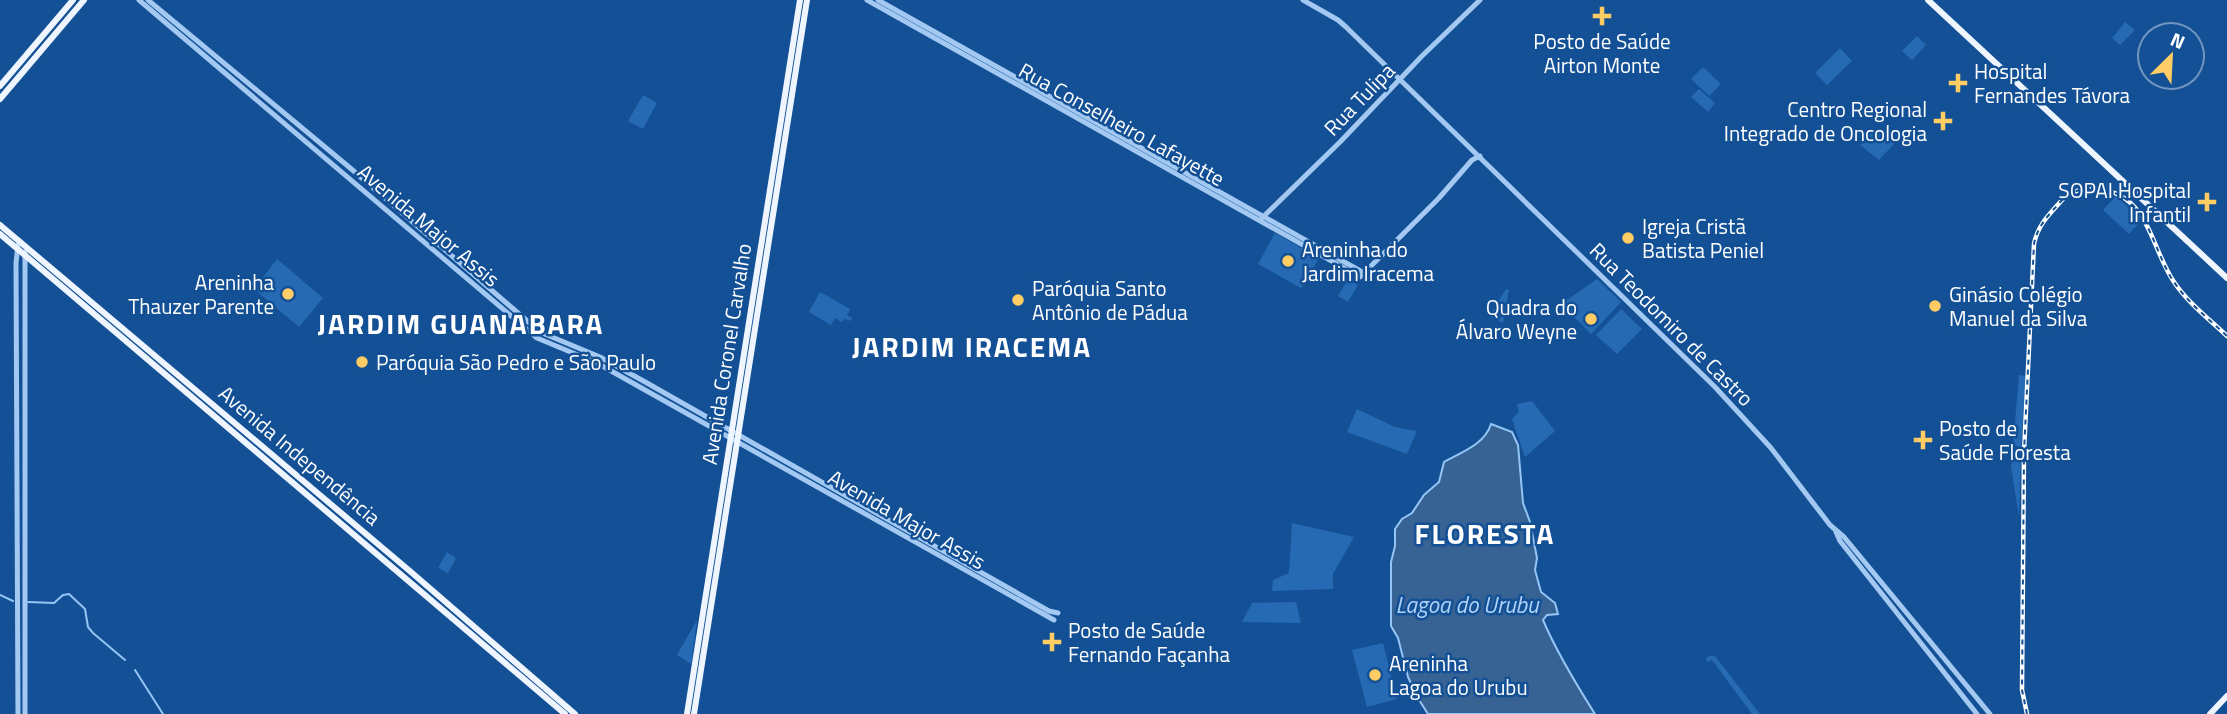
<svg xmlns="http://www.w3.org/2000/svg" width="2227" height="714" font-family="'Titillium Web',sans-serif">
<style>
.green{fill:#266ab4}
.water{fill:#366294;stroke:#95c5f5;stroke-width:2}
.lines{fill:none;stroke-linecap:round;stroke-linejoin:round}
.stream{stroke:#95c5f5;stroke-width:2}
.minor{stroke:#a3c9f2;stroke-width:5}
.major{stroke:#eef5ff;stroke-width:6}
.rail-casing{stroke:#fff;stroke-width:4.5}
.rail{stroke:#135095;stroke-width:2;stroke-dasharray:5;stroke-linecap:butt}
.poi-dot{fill:#ffcd64;stroke:#135095;stroke-width:2.5}
.labels{text-anchor:middle;dominant-baseline:central;stroke-width:5;stroke-linejoin:round;paint-order:stroke}
.poi-label{font-size:21px;fill:#fff;stroke:#135095;text-anchor:start}
.street-label{font-size:21px;fill:#fff;stroke:#135095}
.water-label{font-size:23px;font-style:italic;fill:#afd3f9;stroke:#135095}
.district-label{font-size:28px;font-weight:bold;letter-spacing:2px;fill:#fff;stroke:#135095}
</style>
<rect width="100%" height="100%" fill="#135095"/>
<!-- green -->
<g class="green">
<polygon points="2125,22 2135,30 2120,45 2112,38"/>
<polygon points="1917,36 1926,45 1912,60 1902,51"/>
<polygon points="1840,48 1852,61 1827,85 1815,73"/>
<polygon points="1703,67 1721,84 1709,96 1691,79"/>
<polygon points="1699,89 1715,103 1708,112 1691,97"/>
<polygon points="643,95 657,103 643,129 628,121"/>
<polygon points="1875,129 1895,143 1879,160 1860,145"/>
<polygon points="2116,196 2142,220 2129,234 2103,210"/>
<polygon points="1275,233 1319,258 1301,288 1258,264"/>
<polygon points="277,259 323,298 299,327 254,289"/>
<polygon points="1348,279 1358,285 1348,302 1338,296"/>
<polygon points="1597,279 1621,302 1591,334 1561,304"/>
<polygon points="1506,289 1509,290 1503,323 1489,316"/>
<polygon points="820,292 850,309 847,315 852,318 851,321 845,319 841,322 835,318 831,325 809,312"/>
<polygon points="1621,309 1642,329 1617,354 1596,335"/>
<polygon points="2019,375 2026,376 2021,448 2013,445"/>
<polygon points="1532,401 1555,431 1525,457 1512,419 1519,412 1517,404"/>
<polygon points="1357,409 1395,427 1417,431 1407,454 1347,432"/>
<polygon points="2012,452 2023,455 2021,460 2019,517 2011,467"/>
<polygon points="1292,523 1354,537 1333,574 1333,589 1272,591 1273,580 1289,573"/>
<polygon points="447,552 456,558 448,573 438,568"/>
<polygon points="1296,602 1301,623 1242,622 1252,603"/>
<polygon points="697,620 691,664 677,655"/>
<polygon points="1383,643 1397,699 1367,707 1352,650"/>
<polygon points="1709,656 1715,656 1760,714 1752,714 1712,660 1707,662 1706,659"/>
</g>
<!-- water -->
<path class="water" d="M 1491,424 L 1512,432 L 1518,445 L 1523,503 L 1530,522 L 1537,558 L 1535,570 L 1541,592 L 1555,603 L 1558,614 L 1547,615 L 1543,620 C 1557,653 1576,684 1595,714 L 1428,714 L 1416,695 L 1408,677 L 1398,638 L 1391,626 L 1391,562 L 1395,546 L 1395,529 L 1402,519 L 1412,513 L 1424,495 L 1439,482 L 1444,462 C 1462,452 1485,444 1491,424 Z"/>
<g class="lines">
<!-- stream -->
<g class="stream">
<polyline points="0,595 13,601"/>
<polyline points="28,602 54,603 63,595 69,594 85,609 88,627 93,633 125,660"/>
<polyline points="135,670 163,714"/>
</g>
<!-- minor -->
<g class="minor">
<polyline points="139,0 537,338 597,363 1054,620"/>
<polyline points="148,0 349,167 540,332 600,357 647,383 1049,611 1058,613"/>
<polyline points="867,0 1360,277 1439,198 1472,160 1480,156"/>
<polyline points="878,0 1364,273"/>
<polyline points="1303,0 1338,20 1346,27 1715,387 1771,448 1830,525 1844,537 1990,714"/>
<polyline points="1262,218 1340,142 1422,56 1480,0"/>
<polyline points="18,245 16,263 18,714"/>
<polyline points="25,252 25,714"/>
<polyline points="1836,532 1840,541 1977,714"/>
</g>
<!-- major -->
<g class="major">
<polyline points="1928,0 2227,278"/>
<polyline points="0,86 73,0"/>
<polyline points="0,99 84,0"/>
<polyline points="0,225 411,572 575,714"/>
<polyline points="0,234 565,714"/>
<polyline points="687,714 800,0"/>
<polyline points="694,714 807,0"/>
<polyline points="2210,714 2227,696"/>
</g>
<!-- rail casing -->
<g class="rail-casing">
<path id="rail" d="M 2027,714 L 2022,690 L 2024,452 L 2034,244 C 2038,224 2050,214 2062,200 C 2070,191 2081,189 2091,189 C 2148,188 2150,247 2174,282 C 2188,303 2209,319 2227,336"/>
</g>
<!-- rail -->
<use href="#rail" class="rail"/>
</g>
<!-- markers -->
<g class="poi-dot">
<path d="M1598.5 5.5h7v7h7v7h-7v7h-7v-7h-7v-7h7z"/>
<path d="M1954.5 72.5h7v7h7v7h-7v7h-7v-7h-7v-7h7z"/>
<path d="M1939.5 110.5h7v7h7v7h-7v7h-7v-7h-7v-7h7z"/>
<path d="M2203.5 191.5h7v7h7v7h-7v7h-7v-7h-7v-7h7z"/>
<circle cx="1628" cy="238" r="7"/>
<circle cx="1288" cy="261" r="7"/>
<circle cx="288" cy="294" r="7"/>
<circle cx="1018" cy="300" r="7"/>
<circle cx="1935" cy="306" r="7"/>
<circle cx="1591" cy="319" r="7"/>
<circle cx="362" cy="362" r="7"/>
<path d="M1919.5 429.5h7v7h7v7h-7v7h-7v-7h-7v-7h7z"/>
<path d="M1048.5 631.5h7v7h7v7h-7v7h-7v-7h-7v-7h7z"/>
<circle cx="1375" cy="675" r="7"/>
</g>
<g class="labels">
<!-- poi labels -->
<g class="poi-label">
<text x="1602" y="41" text-anchor="middle">Posto de Saúde<tspan x="1602" dy="24">Airton Monte</tspan></text>
<text x="1974" y="71">Hospital<tspan x="1974" dy="24">Fernandes Távora</tspan></text>
<text x="1927" y="109" text-anchor="end">Centro Regional<tspan x="1927" dy="24">Integrado de Oncologia</tspan></text>
<text x="2191" y="190" text-anchor="end">SOPAI Hospital<tspan x="2191" dy="24">Infantil</tspan></text>
<text x="1642" y="226">Igreja Cristã<tspan x="1642" dy="24">Batista Peniel</tspan></text>
<text x="1302" y="249">Areninha do<tspan x="1302" dy="24">Jardim Iracema</tspan></text>
<text x="274" y="282" text-anchor="end">Areninha<tspan x="274" dy="24">Thauzer Parente</tspan></text>
<text x="1032" y="288">Paróquia Santo<tspan x="1032" dy="24">Antônio de Pádua</tspan></text>
<text x="1949" y="294">Ginásio Colégio<tspan x="1949" dy="24">Manuel da Silva</tspan></text>
<text x="1577" y="307" text-anchor="end">Quadra do<tspan x="1577" dy="24">Álvaro Weyne</tspan></text>
<text x="376" y="362">Paróquia São Pedro e São Paulo</text>
<text x="1939" y="428">Posto de<tspan x="1939" dy="24">Saúde Floresta</tspan></text>
<text x="1068" y="630">Posto de Saúde<tspan x="1068" dy="24">Fernando Façanha</tspan></text>
<text x="1389" y="663">Areninha<tspan x="1389" dy="24">Lagoa do Urubu</tspan></text>
</g>
<!-- street labels -->
<g class="street-label">
<text transform="translate(1359 99) rotate(-46)">Rua Tulipa</text>
<text transform="translate(1122 124) rotate(29)">Rua Conselheiro Lafayette</text>
<text transform="translate(429 225) rotate(40)">Avenida Major Assis</text>
<text transform="translate(1672 324) rotate(45)">Rua Teodomiro de Castro</text>
<text transform="translate(726 354) rotate(-81)">Avenida Coronel Carvalho</text>
<text transform="translate(300 455) rotate(40)">Avenida Independência</text>
<text transform="translate(907 519) rotate(30)">Avenida Major Assis</text>
</g>
<!-- water labels -->
<g class="water-label">
<text x="1467" y="604">Lagoa do Urubu</text>
</g>
<!-- district labels -->
<g class="district-label">
<text x="461" y="323">JARDIM GUANABARA</text>
<text x="972" y="346">JARDIM IRACEMA</text>
<text x="1485" y="533">FLORESTA</text>
</g>
</g>
<!-- north arrow -->
<g transform="translate(2171 56) rotate(24)"><circle r="33" fill="#135095" stroke="#7196bf" stroke-width="2"/>
<path d="M0-5L12 26L0 18L-12 26Z" fill="#ffcd64"/>
<text y="-10" font-size="19" font-weight="bold" text-anchor="middle" fill="#ffffff">N</text>
</g>
</svg>
